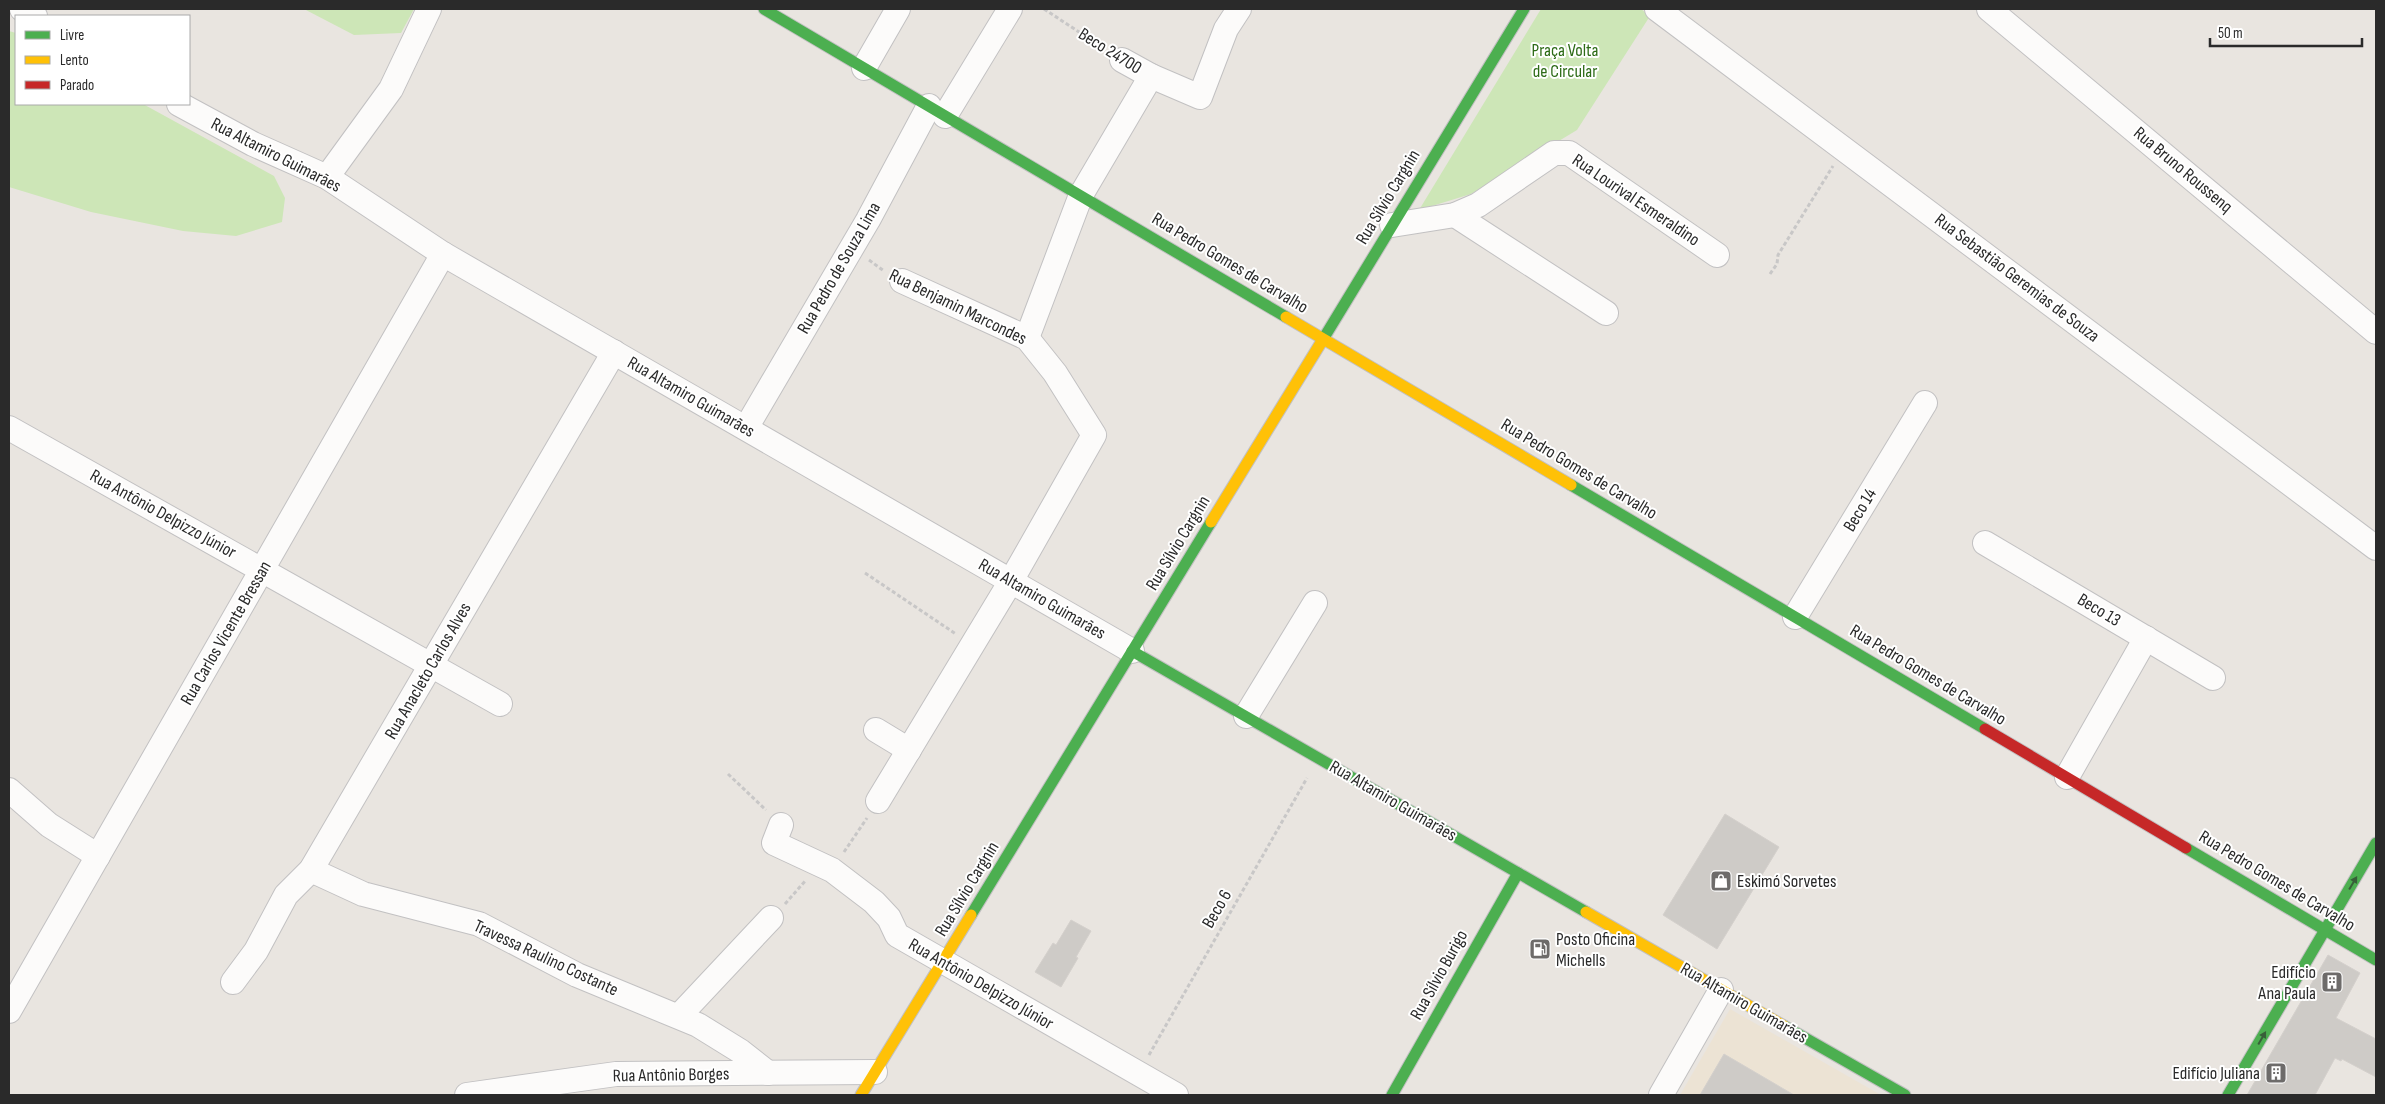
<svg xmlns="http://www.w3.org/2000/svg" width="2385" height="1104" font-family="'Sofia Sans Condensed',sans-serif">
<style>
.education{fill:#ece3d4}
.green{fill:#cde6b7}
.building{fill:#cecbc7;stroke:#d4d0cc}
.lines{fill:none;stroke-linecap:round;stroke-linejoin:round}
.street-casing{stroke:#c2c1c2;stroke-width:26}
.fast-casing{stroke:#c2c1c2;stroke-width:13}
.slow-casing{stroke:#c2c1c2;stroke-width:13}
.jam-casing{stroke:#c2c1c2;stroke-width:13}
.path{stroke:#c8c7c7;stroke-width:3;stroke-dasharray:4 2.5;stroke-linecap:butt}
.street{stroke:#fcfbfa;stroke-width:24}
.fast{stroke:#4caf50;stroke-width:11}
.slow{stroke:#ffc107;stroke-width:11}
.jam{stroke:#c62828;stroke-width:11}
.oneway{fill:#385f39}
.labels{text-anchor:middle;dominant-baseline:central;stroke-width:4;stroke-linejoin:round;paint-order:stroke}
.park-label{font-size:18px;fill:#2d6b17;stroke:#fff}
.street-label{font-size:18px;fill:#2a2a2a;stroke:#fff}
.poi-label{font-size:18px;fill:#2a2a2a;stroke:#fff;text-anchor:start}
</style>
<rect width="100%" height="100%" fill="#e9e5e0"/>
<!-- education -->
<polygon class="education" points="1730,1009 1881,1095 1680,1095"/>
<!-- green -->
<g class="green">
<polygon points="304,9 414,9 401,33 354,35"/>
<polygon points="1541,9 1641,9 1650,16 1577,130 1471,194 1419,210"/>
<polygon points="9,31 16,33 16,104 143,104 274,176 285,198 282,222 236,236 183,231 91,212 9,187"/>
</g>
<!-- building -->
<g class="building">
<polygon points="1725,814 1779,847 1717,949 1663,915"/>
<polygon points="1071,920 1091,931 1076,957 1078,958 1061,987 1035,972 1053,943 1056,945"/>
<polygon points="2328,955 2360,973 2336,1018 2376,1039 2376,1077 2342,1059 2341,1061 2335,1058 2315,1095 2247,1095"/>
<polygon points="1724,1054 1794,1095 1700,1095"/>
</g>
<g class="lines">
<!-- street casing -->
<g class="street-casing">
<g id="street">
<polyline points="22,9 35,16"/>
<polyline points="1657,9 2376,548"/>
<polyline points="1989,9 2376,332"/>
<polyline points="1122,60 1151,76"/>
<polyline points="864,68 898,9"/>
<polyline points="179,104 253,144 327,177 443,254 1132,651"/>
<polyline points="945,116 1010,9"/>
<polyline points="327,177 391,89 429,9"/>
<polyline points="1455,215 1606,313"/>
<polyline points="1392,225 1455,215 1478,205 1554,153 1569,153 1717,255"/>
<polyline points="1027,338 1081,195 1151,76 1200,97 1226,29 1239,9"/>
<polyline points="9,428 500,704"/>
<polyline points="746,428 868,220 929,106"/>
<polyline points="1985,543 2213,678"/>
<polyline points="1795,617 1925,403"/>
<polyline points="1246,716 1315,603"/>
<polyline points="876,730 909,750"/>
<polyline points="2067,777 2146,638"/>
<polyline points="9,790 49,825 98,856"/>
<polyline points="878,801 1011,581 1094,435 1055,373 1027,338 902,281"/>
<polyline points="781,825 774,843 832,870 874,902 889,918 897,935 1176,1095"/>
<polyline points="311,870 363,894 479,924 577,975 698,1025 740,1051 768,1073"/>
<polyline points="233,982 256,951 286,895 311,870 614,352"/>
<polyline points="9,1011 443,254"/>
<polyline points="679,1016 771,918"/>
<polyline points="467,1095 616,1074 875,1072"/>
<polyline points="1661,1095 1721,990"/>
</g>
</g>
<!-- fast casing -->
<g class="fast-casing">
<g id="fast">
<polyline points="764,9 1286,317"/>
<polyline points="1322,341 1524,9"/>
<polyline points="1571,485 1985,729"/>
<polyline points="1132,651 1586,912"/>
<polyline points="2186,848 2376,960"/>
<polyline points="971,915 1211,522"/>
<polyline points="1784,1026 1905,1095"/>
<polyline points="1392,1095 1518,873"/>
<polyline points="2228,1095 2376,843"/>
</g>
</g>
<!-- slow casing -->
<g class="slow-casing">
<g id="slow">
<polyline points="1286,317 1571,485"/>
<polyline points="1211,522 1322,341"/>
<polyline points="1586,912 1784,1026"/>
<polyline points="861,1095 971,915"/>
</g>
</g>
<!-- jam casing -->
<g class="jam-casing">
<polyline id="jam" points="1985,729 2186,848"/>
</g>
<!-- path -->
<g class="path">
<polyline points="1044,9 1105,49"/>
<polyline points="869,260 884,271"/>
<polyline points="1770,274 1777,264 1778,255 1833,166"/>
<polyline points="865,573 956,634"/>
<polyline points="728,774 766,810"/>
<polyline points="844,852 867,818"/>
<polyline points="785,904 806,880"/>
<polyline points="1149,1055 1307,778"/>
</g>
<!-- street -->
<use href="#street" class="street"/>
<!-- fast -->
<use href="#fast" class="fast"/>
<!-- slow -->
<use href="#slow" class="slow"/>
<!-- jam -->
<use href="#jam" class="jam"/>
</g>
<!-- one-way arrows -->
<defs><path id="oneway-solid" d="M-6-.8H1V-3.2L6.5 0L1 3.2V.8H-6Z" transform="scale(1.25)"/></defs>
<g class="oneway">
<use href="#oneway-solid" transform="translate(2353 883) rotate(-59)"/>
<use href="#oneway-solid" transform="translate(2262 1038) rotate(-60)"/>
</g>
<!-- icons -->
<defs>
<g id="shop-square" transform="scale(1.125)"><rect x="-9" y="-9" width="18" height="18" rx="4" fill="#6d6b6a" stroke="#fff"/><path d="M-5-2.5h2.3a2.7 3.5 0 0 1 5.4 0H5L5.5 6h-11ZM-1.5-2.5h3a1.5 2.3 0 0 0-3 0Z" fill="#fff"/></g>
<g id="fuel-square" transform="scale(1.125)"><rect x="-9" y="-9" width="18" height="18" rx="4" fill="#6d6b6a" stroke="#fff"/><path d="M-5.5-6h7V0h2V4h1.3V-2.5L3-4.5l.8-.8L6-3V5H2.5V1h-1V6h-7ZM-4.2-4.7v3.2H.2V-4.7Z" fill="#fff"/></g>
<g id="building-square" transform="scale(1.125)"><rect x="-9" y="-9" width="18" height="18" rx="4" fill="#6d6b6a" stroke="#fff"/><path d="M-4-6H4V6H1V3H-1V6H-4ZM-2.5-4.3h1.7v1.8h-1.7ZM.8-4.3h1.7v1.8H.8ZM-2.5-1h1.7V.8h-1.7ZM.8-1h1.7V.8H.8Z" fill="#fff"/></g>
</defs>
<g fill-rule="evenodd">
<use href="#shop-square" x="1721" y="881"/>
<use href="#fuel-square" x="1540" y="949"/>
<use href="#building-square" x="2332" y="982"/>
<use href="#building-square" x="2276" y="1073"/>
</g>
<g class="labels">
<!-- park labels -->
<g class="park-label">
<text x="1565" y="50">Praça Volta<tspan x="1565" dy="21">de Circular</tspan></text>
</g>
<!-- street labels -->
<g class="street-label">
<text transform="translate(1110 51) rotate(32)">Beco 24700</text>
<text transform="translate(276 155) rotate(27)">Rua Altamiro Guimarães</text>
<text transform="translate(2183 170) rotate(40)">Rua Bruno Roussenq</text>
<text transform="translate(1388 197) rotate(-59)">Rua Sílvio Cargnin</text>
<text transform="translate(1636 200) rotate(34)">Rua Lourival Esmeraldino</text>
<text transform="translate(1230 263) rotate(31)">Rua Pedro Gomes de Carvalho</text>
<text transform="translate(839 268) rotate(-60)">Rua Pedro de Souza Lima</text>
<text transform="translate(2017 278) rotate(37)">Rua Sebastião Geremias de Souza</text>
<text transform="translate(958 307) rotate(26)">Rua Benjamin Marcondes</text>
<text transform="translate(691 397) rotate(30)">Rua Altamiro Guimarães</text>
<text transform="translate(1579 469) rotate(31)">Rua Pedro Gomes de Carvalho</text>
<text transform="translate(1860 510) rotate(-59)">Beco 14</text>
<text transform="translate(163 514) rotate(29)">Rua Antônio Delpizzo Júnior</text>
<text transform="translate(1178 543) rotate(-59)">Rua Sílvio Cargnin</text>
<text transform="translate(1042 599) rotate(30)">Rua Altamiro Guimarães</text>
<text transform="translate(2099 610) rotate(31)">Beco 13</text>
<text transform="translate(226 633) rotate(-60)">Rua Carlos Vicente Bressan</text>
<text transform="translate(428 671) rotate(-60)">Rua Anacleto Carlos Alves</text>
<text transform="translate(1928 675) rotate(31)">Rua Pedro Gomes de Carvalho</text>
<text transform="translate(1393 801) rotate(30)">Rua Altamiro Guimarães</text>
<text transform="translate(2277 881) rotate(31)">Rua Pedro Gomes de Carvalho</text>
<text transform="translate(967 889) rotate(-59)">Rua Sílvio Cargnin</text>
<text transform="translate(1217 909) rotate(-60)">Beco 6</text>
<text transform="translate(546 958) rotate(25)">Travessa Raulino Costante</text>
<text transform="translate(1439 975) rotate(-61)">Rua Sílvio Burigo</text>
<text transform="translate(981 984) rotate(30)">Rua Antônio Delpizzo Júnior</text>
<text transform="translate(1744 1003) rotate(30)">Rua Altamiro Guimarães</text>
<text transform="translate(671 1075) rotate(-1)">Rua Antônio Borges</text>
</g>
<!-- poi labels -->
<g class="poi-label">
<text x="1737" y="881">Eskimó Sorvetes</text>
<text x="1556" y="939">Posto Oficina<tspan x="1556" dy="21">Michells</tspan></text>
<text x="2316" y="972" text-anchor="end">Edifício<tspan x="2316" dy="21">Ana Paula</tspan></text>
<text x="2260" y="1073" text-anchor="end">Edifício Juliana</text>
</g>
</g>
<!-- border -->
<rect width="2385" height="1104" fill="none" stroke="#2a2a2a" stroke-width="20"/>
<!-- legend -->
<rect x="15" y="15" width="175" height="90" fill="#ffffff" stroke="#aaaaaa"/>
<rect x="25" y="31" width="25" height="8" fill="#4caf50" stroke="#aaaaaa"/>
<text x="60" y="40" font-size="15" fill="#2a2a2a">Livre</text>
<rect x="25" y="56" width="25" height="8" fill="#ffc107" stroke="#aaaaaa"/>
<text x="60" y="65" font-size="15" fill="#2a2a2a">Lento</text>
<rect x="25" y="81" width="25" height="8" fill="#c62828" stroke="#aaaaaa"/>
<text x="60" y="90" font-size="15" fill="#2a2a2a">Parado</text>
<!-- scale -->
<path d="M2210 38v8h152v-8" fill="none" stroke="#2a2a2a" stroke-width="2.5"/>
<text x="2218" y="38" font-size="15" fill="#2a2a2a" stroke="#ffffff" stroke-width="4" paint-order="stroke">50 m</text>
</svg>
